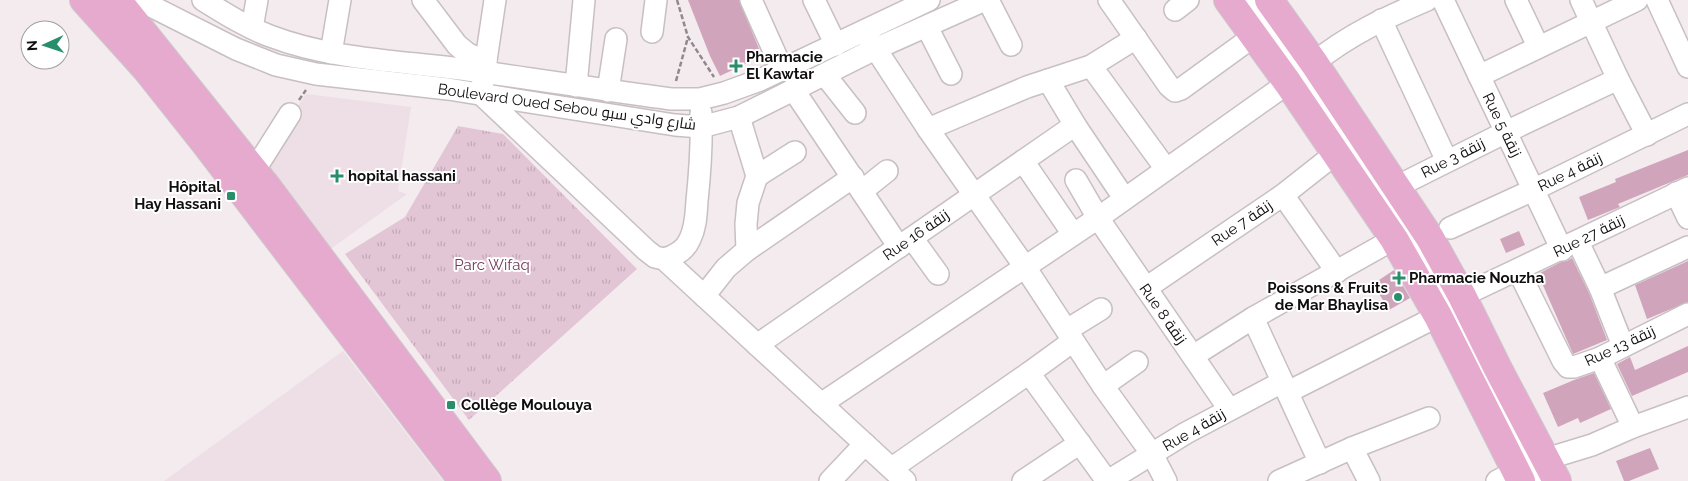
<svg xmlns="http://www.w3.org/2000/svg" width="1688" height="481" font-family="Raleway,Cairo,sans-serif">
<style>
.built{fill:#eedee6}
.park{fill:url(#park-tufts)}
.building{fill:#d0a5bc}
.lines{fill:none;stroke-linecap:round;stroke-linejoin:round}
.minor-casing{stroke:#c8bfc3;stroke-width:24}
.major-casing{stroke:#cbcaca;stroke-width:30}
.path{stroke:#90898d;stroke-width:2.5;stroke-dasharray:5 2.5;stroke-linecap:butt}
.minor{stroke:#fff;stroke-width:21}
.major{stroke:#e5aacd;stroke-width:28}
.poi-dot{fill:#288e6b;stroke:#fff;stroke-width:2}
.labels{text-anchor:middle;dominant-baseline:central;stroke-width:4;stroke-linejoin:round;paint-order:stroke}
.poi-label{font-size:15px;font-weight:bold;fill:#110e10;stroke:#fff;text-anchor:start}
.street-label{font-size:15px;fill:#110e10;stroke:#fff}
.park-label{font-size:15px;fill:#71395a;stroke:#fff}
</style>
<defs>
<pattern id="park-tufts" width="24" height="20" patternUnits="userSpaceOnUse" patternTransform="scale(1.25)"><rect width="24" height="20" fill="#e3c6d5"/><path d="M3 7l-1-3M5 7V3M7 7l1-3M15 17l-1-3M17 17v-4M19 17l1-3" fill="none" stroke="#c2a9b6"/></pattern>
</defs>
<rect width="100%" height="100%" fill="#f4ebef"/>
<!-- built -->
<g class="built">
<polygon points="306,94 411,107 398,191 407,194 329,250 262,160"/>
<polygon points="343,351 443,481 164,481"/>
</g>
<!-- park -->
<polygon class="park" points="458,126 503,134 637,269 469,420 345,254 405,217"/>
<!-- building -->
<g class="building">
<polygon points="688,0 739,0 762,56 720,76 710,56"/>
<polygon points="1688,150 1688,175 1618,204 1620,207 1588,220 1579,197 1616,182 1615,179"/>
<polygon points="1519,231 1525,245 1506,253 1500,239"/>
<polygon points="1572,258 1589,293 1607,340 1573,354 1538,274 1561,262 1567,261"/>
<polygon points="1688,261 1688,302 1647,319 1635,285"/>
<polygon points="1394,270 1410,298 1389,310 1373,284"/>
<polygon points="1688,346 1688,372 1632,396 1617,364 1630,357 1635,370"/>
<polygon points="1594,373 1611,409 1580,423 1578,418 1558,427 1543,393 1574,380"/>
<polygon points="1650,448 1659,469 1629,481 1624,481 1616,461"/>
</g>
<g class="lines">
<!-- minor casing -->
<g class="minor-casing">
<g id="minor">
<polyline points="139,0 236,49 276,65 316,74 448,89 675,125 701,127 739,117 875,49 985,0"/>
<path d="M 203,0 C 224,13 246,27 270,36 C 333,60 402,61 468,70 C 535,79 603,90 671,99 L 700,99 L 724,93 L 760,80 L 929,0"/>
<polyline points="423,0 457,45 468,54 486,61"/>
<polyline points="495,0 481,94 646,250 655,257 664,259 905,481"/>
<polyline points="751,0 782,69"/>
<polyline points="814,0 836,45"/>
<polyline points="988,0 1011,45"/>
<polyline points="1109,0 1169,86 1175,91 1181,89 1254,36"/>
<polyline points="1250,0 1342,132 1435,279 1539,481"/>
<polyline points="1443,0 1562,250"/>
<polyline points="1516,0 1538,46"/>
<polyline points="1581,0 1618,79 1647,135"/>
<polyline points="1657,0 1688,67"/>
<polyline points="1175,10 1188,0"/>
<polyline points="1381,20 1447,161"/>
<polyline points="927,27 951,74"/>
<polyline points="252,28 257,0"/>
<polyline points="652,32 656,0"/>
<polyline points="868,37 928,129 1025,267 1103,386 1152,454 1166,481"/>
<polyline points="331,53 340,0"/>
<path d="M 1314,63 C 1348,35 1387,17 1427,0"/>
<polyline points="1091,66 1166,169"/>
<polyline points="825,75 855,113"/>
<polyline points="1479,76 1637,0"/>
<polyline points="1048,80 1075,125 1124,198"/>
<polyline points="576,86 584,0"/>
<polyline points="793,89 899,247"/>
<polyline points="608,91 616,39"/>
<polyline points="739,117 757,176 748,203 746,224 747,250"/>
<polyline points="928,129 1027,87 1091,66 1136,38"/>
<polyline points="1023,161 1073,234"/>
<polyline points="254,171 290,114"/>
<polyline points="757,176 795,152"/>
<polyline points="1076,180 1098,218 1229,409"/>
<polyline points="1396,187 1506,132 1618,79"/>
<polyline points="862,191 887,171"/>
<polyline points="1676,193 1688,218"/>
<polyline points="1283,195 1337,272"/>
<polyline points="1450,228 1533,190 1688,114"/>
<polyline points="912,238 938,274"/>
<polyline points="1578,242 1600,288 1623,346"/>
<path d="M 664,259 C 675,256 685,251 690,239 C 696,227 696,214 697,201 C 700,172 702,142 701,113"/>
<polyline points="1518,270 1563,361 1568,367 1574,367 1600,358 1688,314"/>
<polyline points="1146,288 1283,195 1335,154"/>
<polyline points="1600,288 1688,247"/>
<polyline points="704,296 726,268 747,250 853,177"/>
<polyline points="1462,296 1688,188"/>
<polyline points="1253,318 1320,463"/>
<polyline points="1067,330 1101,309"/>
<polyline points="757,345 1075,125"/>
<polyline points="1193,356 1253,318 1394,239"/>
<polyline points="1600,358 1633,427"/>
<polyline points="1029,373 1107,481"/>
<polyline points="1103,386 1137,362"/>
<polyline points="1288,392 1438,316"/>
<polyline points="821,404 1098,218 1288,83"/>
<polyline points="1352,448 1369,481"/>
<polyline points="1546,459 1592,445 1633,427 1688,407"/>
<polyline points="892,468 1029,373 1073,341"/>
<polyline points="830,481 865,444"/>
<polyline points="1023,481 1080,443"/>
<polyline points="1108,481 1186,433 1282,382"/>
<polyline points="1279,481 1352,448 1429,418"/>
<polyline points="1497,481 1516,471"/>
</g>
</g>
<!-- major casing -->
<g class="major-casing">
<g id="major">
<polyline points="84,0 147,70 205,143 463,481"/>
<polyline points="117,0 267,187 487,481"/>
<polyline points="1228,0 1288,83 1394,239 1438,316 1521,481"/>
<polyline points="1269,0 1314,63 1430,238 1462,296 1497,367 1557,481"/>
</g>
</g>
<!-- path -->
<g class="path">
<polyline points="677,0 688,37 714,77"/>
<polyline points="676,81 688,37"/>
<polyline points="299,100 306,90"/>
</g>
<!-- minor -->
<use href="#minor" class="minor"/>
<!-- major -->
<use href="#major" class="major"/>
</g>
<!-- markers -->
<g class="poi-dot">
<path d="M733.5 58.5h5v5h5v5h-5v5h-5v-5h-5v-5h5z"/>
<path d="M334.5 168.5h5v5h5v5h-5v5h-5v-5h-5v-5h5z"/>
<rect x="226" y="191" width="10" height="10" rx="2.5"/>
<path d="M1396.5 270.5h5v5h5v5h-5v5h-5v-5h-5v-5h5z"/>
<circle cx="1398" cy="297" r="5"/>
<rect x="446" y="400" width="10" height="10" rx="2.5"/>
</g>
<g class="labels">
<!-- poi labels -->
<g class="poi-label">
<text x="746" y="57">Pharmacie<tspan x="746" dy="17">El Kawtar</tspan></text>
<text x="348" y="176">hopital hassani</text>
<text x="221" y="187" text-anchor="end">Hôpital<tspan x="221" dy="17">Hay Hassani</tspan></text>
<text x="1409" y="278">Pharmacie Nouzha</text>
<text x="1388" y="288" text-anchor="end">Poissons &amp; Fruits<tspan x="1388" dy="17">de Mar Bhaylisa</tspan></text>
<text x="461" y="405">Collège Moulouya</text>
</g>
<!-- street labels -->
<g class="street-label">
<text transform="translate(567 107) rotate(8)">Boulevard Oued Sebou شارع وادي سبو</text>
<text transform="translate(1502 125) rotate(64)">Rue 5 زنقة</text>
<text transform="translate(1453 158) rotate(-27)">Rue 3 زنقة</text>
<text transform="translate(1570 172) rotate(-26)">Rue 4 زنقة</text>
<text transform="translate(1242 223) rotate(-34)">Rue 7 زنقة</text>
<text transform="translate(916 235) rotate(-35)">Rue 16 زنقة</text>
<text transform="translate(1589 236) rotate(-26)">Rue 27 زنقة</text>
<text transform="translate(1163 314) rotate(55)">Rue 8 زنقة</text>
<text transform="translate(1620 346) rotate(-25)">Rue 13 زنقة</text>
<text transform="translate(1194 430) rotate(-30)">Rue 4 زنقة</text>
</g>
<!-- park labels -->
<g class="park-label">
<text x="492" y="265">Parc Wifaq</text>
</g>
</g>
<!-- north arrow -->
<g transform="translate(45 45) rotate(267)"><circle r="24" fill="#ffffff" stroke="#a09f9f"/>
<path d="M0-4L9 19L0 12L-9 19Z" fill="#288e6b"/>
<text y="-8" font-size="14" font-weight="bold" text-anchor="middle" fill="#110e10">N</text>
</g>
</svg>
